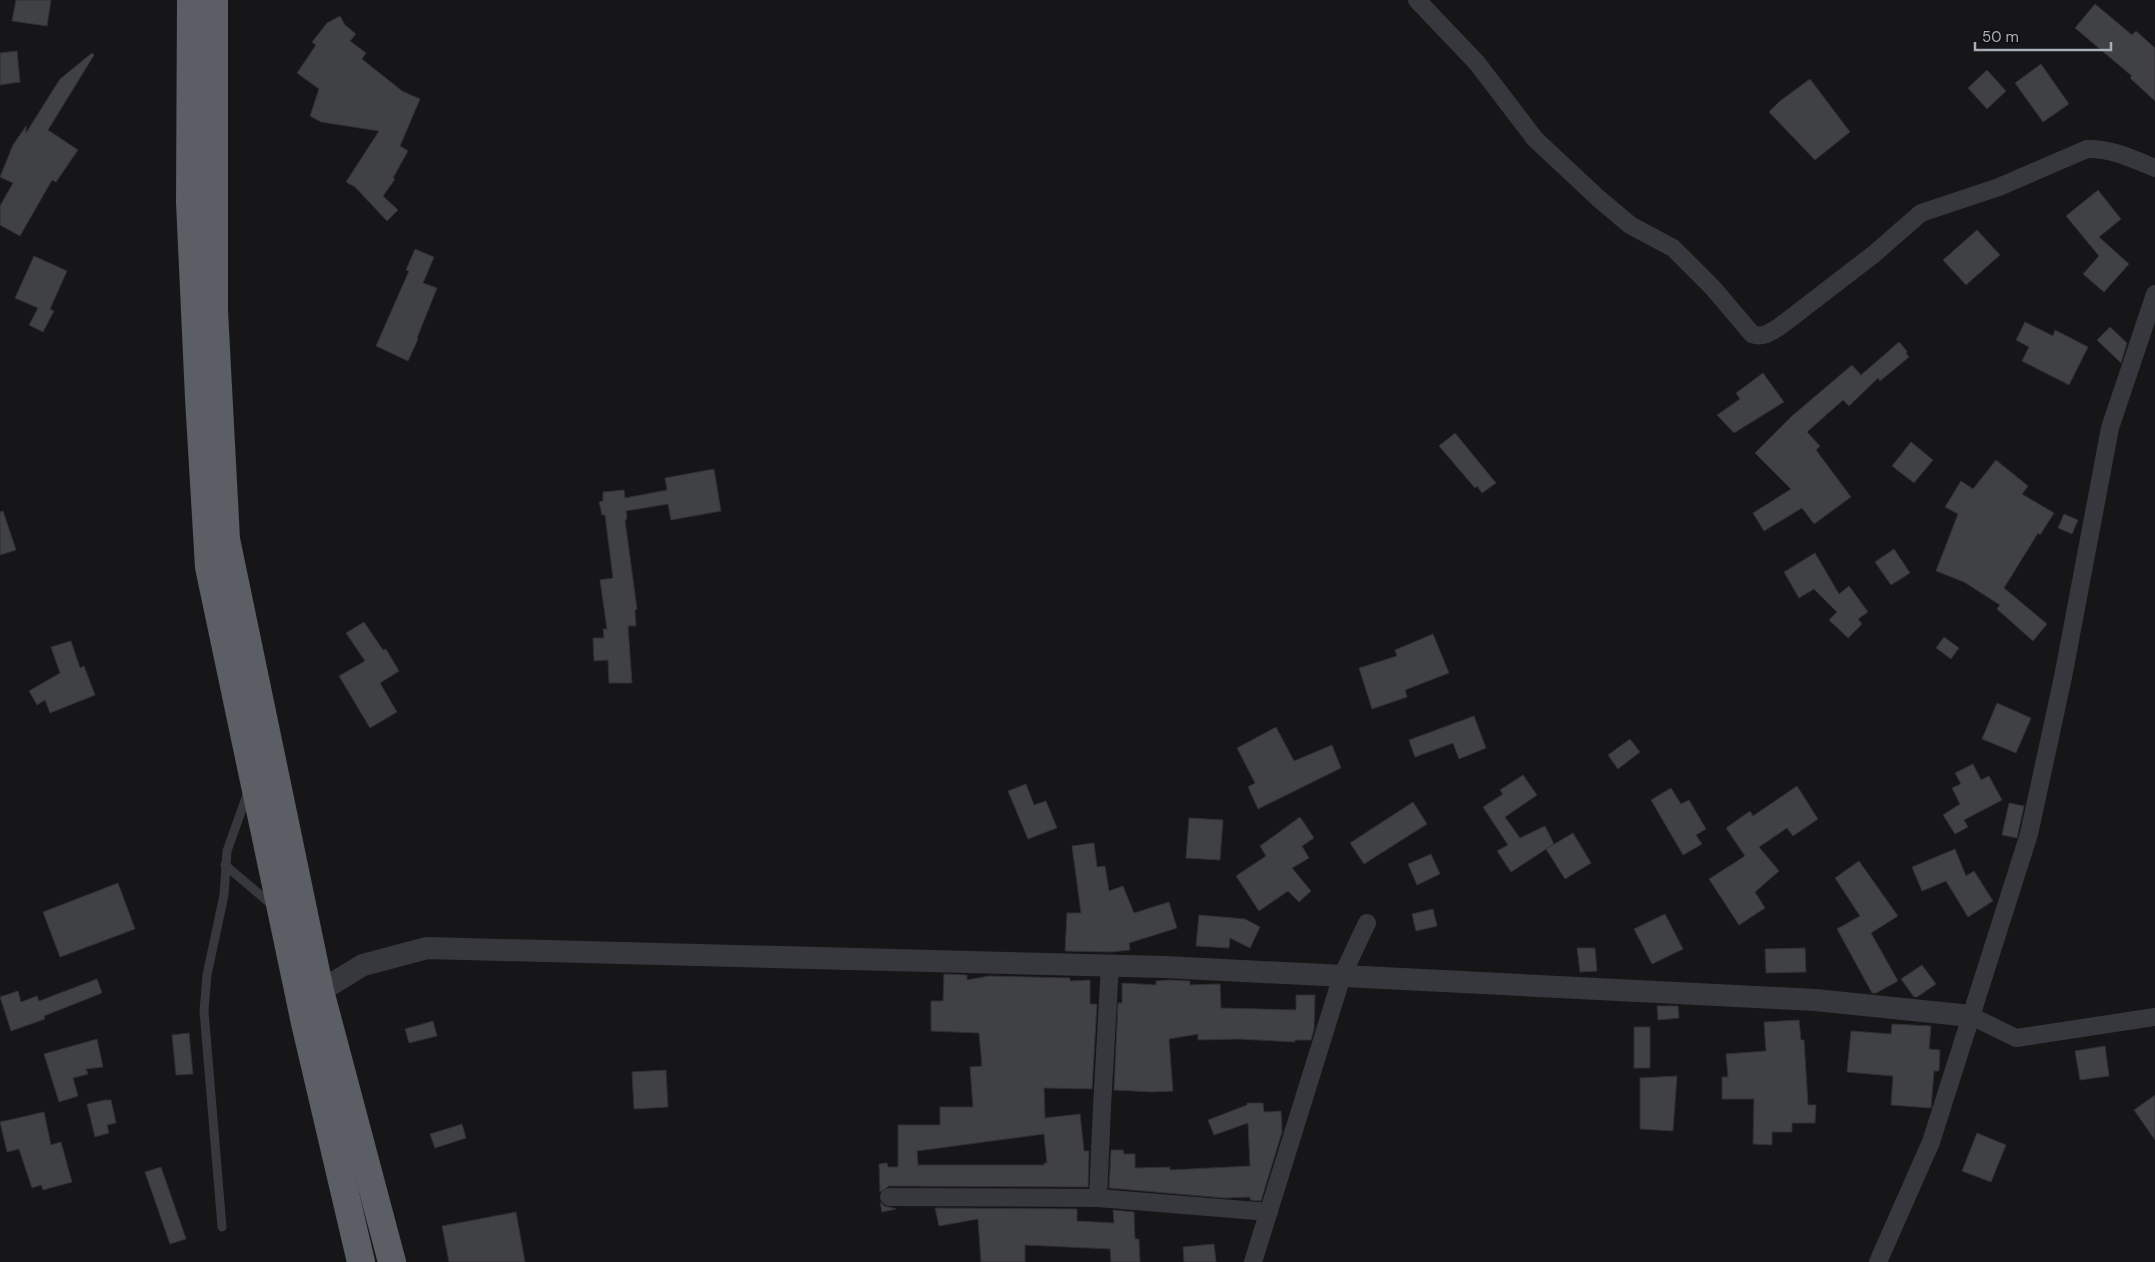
<svg xmlns="http://www.w3.org/2000/svg" width="2155" height="1262" font-family="'DM Sans',sans-serif">
<style>
.building{fill:#404145;stroke:#303034;fill-rule:evenodd}
.lines{fill:none;stroke-linecap:round;stroke-linejoin:round}
.service{stroke:#37383d;stroke-width:9}
.minor{stroke:#37383d;stroke-width:18}
.tertiary{stroke:#37383d;stroke-width:22}
.trunk{stroke:#5b5e65;stroke-width:28}
</style>
<rect width="100%" height="100%" fill="#161618"/>
<!-- building -->
<g class="building">
<polygon points="16,0 51,0 47,26 12,21"/>
<polygon points="2095,4 2132,35 2136,31 2155,48 2155,101 2130,78 2132,76 2075,28"/>
<polygon points="340,16 345,25 356,34 350,41 366,53 362,59 402,91 420,99 400,146 408,151 393,178 395,179 383,196 398,210 387,221 355,187 346,182 379,131 321,122 310,116 319,89 297,73 316,45 312,42 327,23"/>
<polygon points="17,51 20,82 0,85 0,53"/>
<polygon points="92,53 94,55 48,130 78,150 56,182 52,180 20,236 0,225 0,206 13,183 0,177 13,145 26,126 26,133 60,79"/>
<polygon points="2041,64 2069,104 2043,122 2015,83"/>
<polygon points="1987,70 2006,91 1987,109 1968,88"/>
<polygon points="1810,79 1850,132 1815,160 1769,112 1780,101"/>
<polygon points="2098,190 2121,219 2099,237 2129,264 2104,292 2083,274 2099,256 2066,216"/>
<polygon points="1977,230 2000,255 1966,285 1943,260"/>
<polygon points="415,249 434,257 423,283 437,288 417,338 418,339 408,361 376,346 409,271 406,270"/>
<polygon points="34,256 67,271 50,309 54,311 43,332 29,325 38,308 15,298"/>
<polygon points="2025,322 2053,336 2055,330 2088,347 2069,385 2022,361 2029,347 2016,340"/>
<polygon points="2110,327 2127,343 2121,363 2097,340"/>
<polygon points="1899,342 1907,351 1906,353 1909,357 1880,381 1878,378 1849,406 1843,400 1807,432 1820,446 1816,450 1851,497 1814,524 1802,508 1764,531 1753,513 1791,489 1755,453 1792,416 1852,365 1861,375"/>
<polygon points="1763,373 1784,402 1734,433 1717,415 1740,399 1736,393"/>
<polygon points="1455,433 1496,483 1482,493 1477,486 1475,488 1439,446"/>
<polygon points="1911,442 1933,460 1914,483 1892,466"/>
<polygon points="1996,460 2028,486 2022,494 2054,513 2040,535 2038,533 2004,588 2047,624 2033,641 1997,609 2000,605 1964,582 1936,571 1958,514 1945,507 1961,481 1973,489"/>
<polygon points="714,469 721,511 671,520 668,504 626,511 627,519 625,520 637,609 635,610 636,626 628,626 632,683 609,683 608,660 594,661 593,638 604,638 603,629 607,629 600,580 613,578 605,515 602,515 599,502 603,501 603,492 624,490 625,498 667,490 665,478"/>
<polygon points="3,511 16,550 0,555 0,512"/>
<polygon points="2064,514 2078,520 2072,534 2058,528"/>
<polygon points="1894,549 1910,573 1891,585 1875,562"/>
<polygon points="1815,553 1839,594 1849,586 1868,612 1858,619 1862,624 1848,638 1829,620 1837,612 1814,589 1799,598 1784,572"/>
<polygon points="364,622 383,650 386,649 399,671 380,683 397,712 370,728 339,676 365,661 346,633"/>
<polygon points="1433,634 1449,673 1405,690 1407,697 1372,709 1359,668 1397,656 1395,650"/>
<polygon points="1944,637 1959,648 1951,659 1936,648"/>
<polygon points="71,641 80,668 84,666 95,695 50,713 45,700 37,705 29,691 60,673 51,647"/>
<polygon points="1997,703 2031,718 2016,753 1982,739"/>
<polygon points="1474,716 1486,748 1459,759 1453,743 1415,757 1409,740"/>
<polygon points="1276,727 1294,761 1332,745 1341,768 1258,809 1248,787 1255,783 1237,748"/>
<polygon points="1630,739 1640,752 1618,769 1608,755"/>
<polygon points="1973,764 1981,780 1989,776 2002,800 1964,820 1968,827 1955,834 1943,815 1960,804 1952,788 1961,784 1955,773"/>
<polygon points="1523,775 1537,795 1505,817 1520,838 1545,826 1554,844 1511,872 1497,851 1508,845 1483,807 1503,794 1500,790"/>
<polygon points="1026,784 1034,805 1046,801 1057,828 1028,839 1008,791"/>
<polygon points="1797,786 1818,819 1793,836 1787,828 1759,847 1779,871 1755,892 1765,908 1739,925 1709,879 1745,856 1726,828 1750,811 1753,816"/>
<polygon points="1671,788 1681,804 1689,800 1706,829 1696,835 1702,844 1683,855 1651,800"/>
<polygon points="1413,802 1427,824 1364,864 1350,843"/>
<polygon points="2009,803 2024,806 2017,838 2002,835"/>
<polygon points="1300,817 1314,838 1302,846 1309,858 1292,868 1311,891 1299,902 1288,891 1259,911 1236,876 1266,856 1260,846"/>
<polygon points="1189,818 1223,820 1220,860 1186,858"/>
<polygon points="1573,833 1591,863 1565,879 1546,849"/>
<polygon points="1094,843 1097,867 1105,866 1109,891 1123,886 1134,913 1169,902 1177,928 1129,943 1130,950 1111,952 1065,951 1067,913 1081,913 1072,846"/>
<polygon points="1955,849 1966,876 1974,871 1993,901 1968,917 1946,881 1922,891 1912,867"/>
<polygon points="1431,854 1440,874 1417,885 1408,864"/>
<polygon points="1859,861 1898,916 1871,933 1898,981 1876,993 1872,993 1837,929 1860,916 1835,878"/>
<polygon points="118,883 135,929 60,957 43,912"/>
<polygon points="1433,909 1437,926 1416,931 1412,914"/>
<polygon points="1665,914 1683,949 1652,964 1634,929"/>
<polygon points="1199,915 1245,919 1260,927 1250,948 1230,938 1229,948 1196,946"/>
<polygon points="1577,948 1595,948 1597,971 1580,972"/>
<polygon points="1805,948 1806,972 1766,973 1765,949"/>
<polygon points="1922,965 1936,984 1917,997 1914,997 1901,979"/>
<path d="M 944,974 L 967,975 L 967,980 L 989,976 L 1070,978 L 1070,981 L 1090,980 L 1090,1004 L 1097,1004 L 1092,1089 L 1044,1088 L 1045,1118 L 1080,1114 L 1084,1151 L 1089,1151 L 1088,1187 L 889,1186 L 880,1192 L 879,1164 L 887,1163 L 888,1167 L 898,1167 L 898,1125 L 940,1125 L 940,1107 L 973,1107 L 970,1067 L 982,1066 L 979,1033 L 931,1031 L 931,1001 L 943,1001 ZM 1044,1134 L 1047,1163 L 1044,1163 L 1044,1165 L 918,1165 L 917,1151 Z"/>
<polygon points="97,979 102,993 44,1016 45,1019 11,1031 0,997 18,991 21,1002 37,996 39,1001"/>
<polygon points="1168,980 1190,981 1190,985 1220,984 1221,1008 1296,1010 1296,995 1315,995 1314,1029 1311,1040 1295,1040 1295,1042 1238,1039 1198,1040 1198,1034 1169,1039 1173,1091 1152,1092 1114,1090 1118,1003 1122,1003 1122,983 1156,985 1156,981"/>
<polygon points="1657,1006 1678,1006 1679,1018 1658,1020"/>
<polygon points="1799,1020 1801,1040 1804,1040 1808,1105 1816,1105 1815,1123 1792,1123 1792,1132 1772,1132 1772,1145 1753,1144 1754,1099 1722,1099 1722,1077 1728,1077 1726,1054 1766,1051 1764,1022"/>
<polygon points="433,1021 437,1036 409,1043 405,1029"/>
<polygon points="1892,1024 1931,1026 1929,1049 1940,1050 1939,1071 1934,1071 1931,1108 1891,1105 1893,1076 1847,1072 1851,1031 1891,1034"/>
<rect x="1634" y="1027" width="16" height="41"/>
<polygon points="189,1033 193,1074 176,1075 172,1035"/>
<polygon points="97,1039 103,1067 86,1069 88,1074 73,1078 78,1096 59,1102 44,1054"/>
<polygon points="2105,1046 2109,1076 2080,1080 2075,1051"/>
<polygon points="666,1070 668,1107 634,1109 632,1072"/>
<polygon points="1677,1076 1673,1131 1640,1129 1640,1078"/>
<polygon points="2155,1095 2155,1140 2134,1110"/>
<polygon points="105,1100 111,1100 116,1123 107,1125 109,1133 95,1137 87,1104"/>
<polygon points="1247,1103 1263,1103 1264,1112 1281,1111 1282,1132 1261,1201 1250,1200 1250,1197 1224,1198 1109,1188 1111,1150 1123,1150 1124,1154 1135,1154 1135,1168 1170,1167 1170,1170 1250,1166 1248,1123 1214,1135 1208,1120 1247,1105"/>
<polygon points="44,1112 51,1145 61,1142 72,1182 43,1190 41,1185 32,1188 19,1149 7,1152 0,1122"/>
<polygon points="462,1124 466,1138 435,1148 430,1134"/>
<polygon points="1977,1133 2006,1145 1991,1182 1962,1171"/>
<polygon points="161,1167 186,1239 170,1244 145,1172"/>
<polygon points="880,1202 884,1206 896,1209 882,1212"/>
<polygon points="935,1208 1077,1209 1077,1221 1114,1223 1113,1210 1134,1212 1135,1239 1139,1239 1140,1262 1111,1262 1110,1249 1025,1245 1025,1262 981,1262 978,1219 939,1226"/>
<polygon points="516,1212 525,1262 449,1262 442,1226"/>
<polygon points="1214,1244 1216,1262 1184,1262 1183,1247"/>
</g>
<g class="lines">
<!-- service -->
<g class="service">
<polyline points="225,865 272,905"/>
<polyline points="222,1227 204,1011 207,975 224,895 227,851 248,792"/>
</g>
<!-- minor -->
<g class="minor">
<path d="M 1417,0 L 1477,63 L 1535,139 L 1598,198 L 1630,225 L 1673,248 L 1713,288 L 1752,334 C 1763,338 1769,333 1779,327 L 1874,254 L 1921,213 L 1999,187 L 2087,149 C 2111,148 2133,159 2155,168"/>
<polyline points="1971,1016 2016,1038 2155,1017"/>
<polyline points="889,1197 1098,1198 1269,1212"/>
<polyline points="1098,1198 1102,1107 1110,965"/>
<polyline points="1253,1262 1342,976 1367,923"/>
<polyline points="1878,1262 1931,1142 2029,834 2063,677 2110,428 2155,294"/>
</g>
<!-- tertiary -->
<polyline class="tertiary" points="320,991 363,965 427,948 1165,967 1815,1000 1971,1016"/>
<!-- trunk -->
<g class="trunk">
<polyline points="191,0 190,202 199,398 209,567 305,1023 361,1262"/>
<polyline points="214,0 214,311 226,539 320,991 392,1262"/>
</g>
</g>
<!-- scale -->
<path d="M1975 42v8h136v-8" fill="none" stroke="#a8adb8" stroke-width="2.5"/>
<text x="1982" y="42" font-size="15" fill="#a8adb8" stroke="#111113" stroke-width="4" paint-order="stroke">50 m</text>
</svg>
